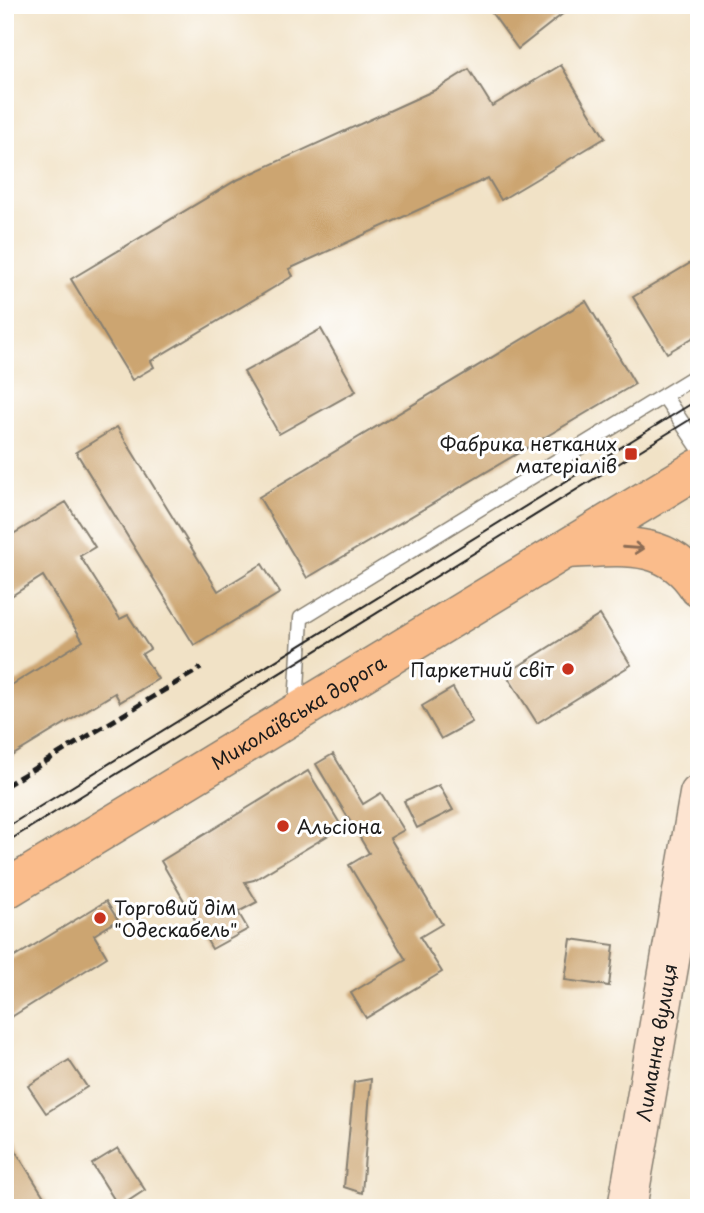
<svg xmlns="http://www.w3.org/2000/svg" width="704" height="1213" font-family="'Playpen Sans',sans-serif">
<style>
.building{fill:#cca571}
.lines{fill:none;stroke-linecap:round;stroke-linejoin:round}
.lane-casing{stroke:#867f71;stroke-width:17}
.secondary-casing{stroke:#867f71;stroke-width:41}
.primary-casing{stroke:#867f71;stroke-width:41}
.lane{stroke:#fff;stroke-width:14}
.secondary{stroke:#fde4d1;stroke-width:38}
.primary{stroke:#fabc8b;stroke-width:38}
.tram{stroke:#1c1c1c;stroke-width:2}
.rail{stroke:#1c1c1c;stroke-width:5;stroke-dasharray:10 5;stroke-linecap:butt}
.oneway{stroke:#8b6c54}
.poi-dot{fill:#c8321e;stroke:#fff;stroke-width:2.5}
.labels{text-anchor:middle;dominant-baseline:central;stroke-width:6;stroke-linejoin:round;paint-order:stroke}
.poi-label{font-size:19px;fill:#1c1c1c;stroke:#fff;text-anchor:end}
.street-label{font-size:19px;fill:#1c1c1c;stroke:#fff}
</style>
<rect width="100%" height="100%" fill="#fff"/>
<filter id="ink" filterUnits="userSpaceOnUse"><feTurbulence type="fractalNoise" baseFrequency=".0143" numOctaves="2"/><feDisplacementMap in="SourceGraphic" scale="14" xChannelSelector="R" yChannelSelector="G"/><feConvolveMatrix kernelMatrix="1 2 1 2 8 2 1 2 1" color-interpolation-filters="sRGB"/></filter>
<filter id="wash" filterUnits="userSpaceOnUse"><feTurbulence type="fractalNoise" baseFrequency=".00686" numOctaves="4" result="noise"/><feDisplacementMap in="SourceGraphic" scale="28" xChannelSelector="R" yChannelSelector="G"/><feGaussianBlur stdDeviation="1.57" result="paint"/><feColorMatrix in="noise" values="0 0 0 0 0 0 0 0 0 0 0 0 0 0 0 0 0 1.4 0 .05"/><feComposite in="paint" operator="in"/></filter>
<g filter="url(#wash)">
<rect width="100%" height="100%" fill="#f1e2c6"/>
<g id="blocks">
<!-- building -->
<g class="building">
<polygon points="486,5 574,5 518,49"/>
<polygon points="561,65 605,138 501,200 488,178 289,269 293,276 151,361 154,367 132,380 71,279 235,181 435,90 469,69 492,106"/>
<polygon points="699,258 699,334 667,353 633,297"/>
<polygon points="586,301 635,384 307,578 259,497"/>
<polygon points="321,329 356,391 279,434 244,372"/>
<polygon points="117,427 218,591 262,564 280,593 194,645 76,452"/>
<polygon points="66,502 95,547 80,556 120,619 128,615 150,649 142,654 158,679 120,702 115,693 5,760 5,689 83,641 43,576 5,600 5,539"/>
<polygon points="600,615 631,665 537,723 506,674"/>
<polygon points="453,688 472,722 441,739 422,706"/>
<polygon points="333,754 363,804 381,793 404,830 390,838 442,924 420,937 442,972 366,1018 351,993 406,960 349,865 369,853 316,764"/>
<polygon points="308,771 342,827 254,880 245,882 257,902 238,912 248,929 212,949 161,861"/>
<polygon points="439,785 453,810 417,828 404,801"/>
<polygon points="106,901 118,920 94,935 107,957 5,1021 5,963"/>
<polygon points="571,939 614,945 609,986 565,980"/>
<polygon points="69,1060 87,1087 46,1113 28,1086"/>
<polygon points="371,1079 362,1193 344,1187 354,1082"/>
<polygon points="5,1134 51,1208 5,1208"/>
<polygon points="118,1148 145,1190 119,1207 92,1164"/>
</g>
</g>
</g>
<g filter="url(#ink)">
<use href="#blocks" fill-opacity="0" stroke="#867f71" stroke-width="2"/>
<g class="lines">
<!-- lane casing -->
<g class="lane-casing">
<g id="lane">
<polyline points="664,396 699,448"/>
<polyline points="296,706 301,618 699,374"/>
</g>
</g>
<!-- secondary casing -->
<g class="secondary-casing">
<g id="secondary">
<path id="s1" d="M 627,1208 L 699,794"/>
</g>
</g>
<!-- primary casing -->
<g class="primary-casing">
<g id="primary">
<path d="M 567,549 C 618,547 668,537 699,588"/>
<path id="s2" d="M 5,890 L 699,468"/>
</g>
</g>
<!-- lane -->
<use href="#lane" class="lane"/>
<!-- secondary -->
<use href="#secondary" class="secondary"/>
<!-- primary -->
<use href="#primary" class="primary"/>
<!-- tram -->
<g class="tram">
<polyline points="5,828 699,399"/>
<polyline points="5,843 699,414"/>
</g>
<!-- rail -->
<polyline class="rail" points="5,786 201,668"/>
</g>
<!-- one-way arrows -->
<defs><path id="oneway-shaft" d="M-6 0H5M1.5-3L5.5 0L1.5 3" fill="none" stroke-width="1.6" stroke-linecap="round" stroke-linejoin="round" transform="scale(1.75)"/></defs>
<use class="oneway" href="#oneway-shaft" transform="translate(633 548) rotate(4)"/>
</g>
<!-- markers -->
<g class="poi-dot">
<rect x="624" y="447" width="14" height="14" rx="3.5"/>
<circle cx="568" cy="669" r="7"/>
<circle cx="283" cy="826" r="7"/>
<circle cx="100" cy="918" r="7"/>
</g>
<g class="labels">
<!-- poi labels -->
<g class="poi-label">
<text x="617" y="443">Фабрика нетканих<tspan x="617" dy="22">матеріалів</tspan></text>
<text x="554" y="669">Паркетний світ</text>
<text x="297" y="826" text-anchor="start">Альсіона</text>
<text x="114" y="907" text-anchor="start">Торговий дім<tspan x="114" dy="22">"Одескабель"</tspan></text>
</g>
<!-- street labels -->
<g class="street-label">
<text stroke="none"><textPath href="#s2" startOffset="343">Миколаївська дорога</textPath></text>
<text stroke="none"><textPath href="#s1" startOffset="168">Лиманна вулиця</textPath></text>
</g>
</g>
<!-- margin -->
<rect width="704" height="1213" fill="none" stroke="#fff" stroke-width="28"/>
</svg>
